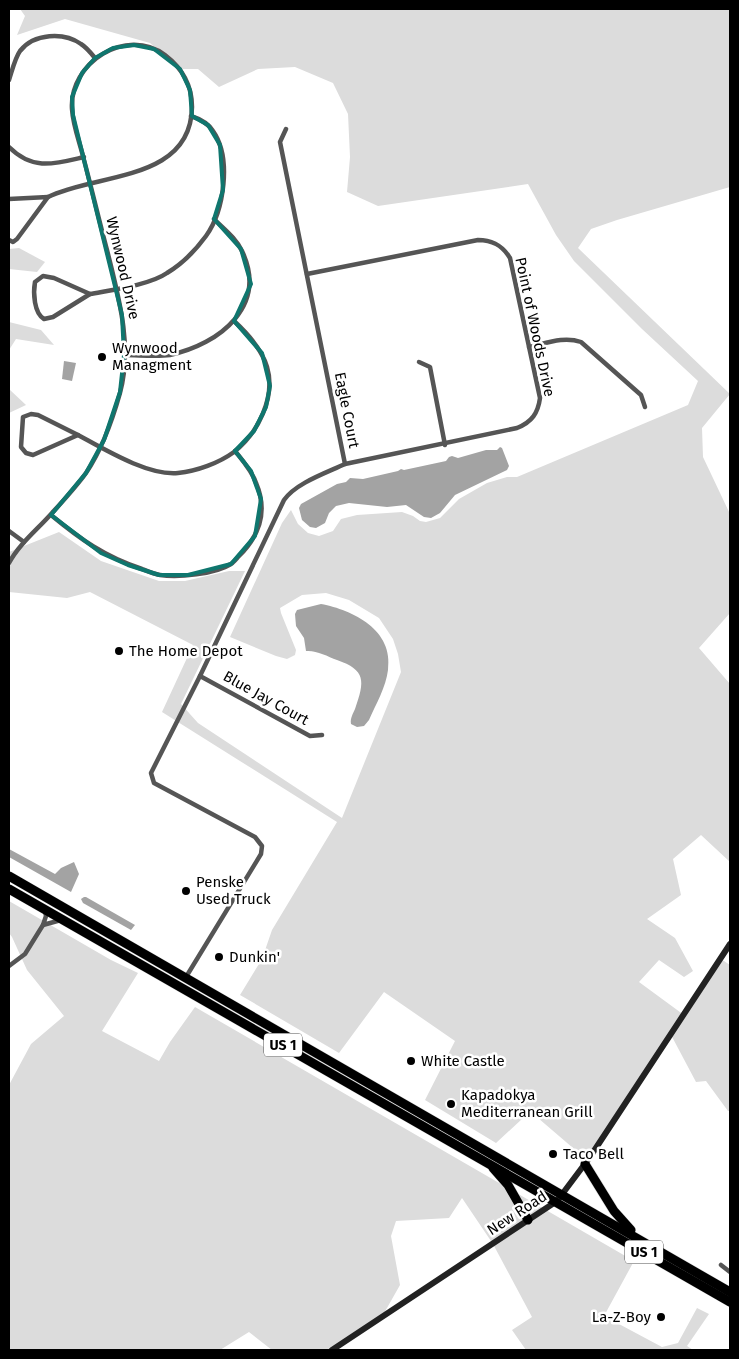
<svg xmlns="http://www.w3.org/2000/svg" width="739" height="1359" font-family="'Fira Sans',sans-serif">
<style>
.green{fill:#dcdcdc}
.water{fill:#a3a3a3}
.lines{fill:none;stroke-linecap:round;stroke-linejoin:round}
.highway-casing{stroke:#dbdbdb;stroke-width:10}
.street{stroke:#555;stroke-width:4.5}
.secondary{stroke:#222;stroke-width:6}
.highway{stroke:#000;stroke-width:9}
.marked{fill:none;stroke:#0f766e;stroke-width:4;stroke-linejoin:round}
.poi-dot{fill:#000;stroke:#fff;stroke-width:2}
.labels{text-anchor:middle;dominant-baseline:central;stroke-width:5;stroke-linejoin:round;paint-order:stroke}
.shield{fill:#fff;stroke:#4c4c4c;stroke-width:1}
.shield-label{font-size:14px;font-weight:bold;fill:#000}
.street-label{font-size:15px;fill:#000;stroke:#fff}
.poi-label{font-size:15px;fill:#000;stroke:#fff;text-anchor:start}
</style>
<rect width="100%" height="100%" fill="#fff"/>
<!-- green -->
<g class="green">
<polygon points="20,9 730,9 730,187 617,220 591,229 578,248 730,394 702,428 703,457 730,514 730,613 699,648 730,684 730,862 701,835 673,859 681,895 647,919 675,938 693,971 684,977 659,960 639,982 684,1015 721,959 730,965 730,1111 728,1111 706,1081 696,1082 670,1033 587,1160 538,1118 522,1119 496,1143 425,1100 455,1041 384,992 339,1053 240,995 262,959 272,930 337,822 162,712 193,645 90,592 67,598 9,592 9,552 59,532 101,561 159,581 185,581 229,571 245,571 181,704 198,723 342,818 401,672 398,654 393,639 379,618 349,600 326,593 302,595 280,608 281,613 296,650 295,655 287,659 276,656 230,637 282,523 291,510 298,524 308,533 319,536 333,531 341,519 357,515 402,512 413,516 420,521 426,522 440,518 459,499 487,483 507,477 517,477 688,405 698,381 642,329 574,261 556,235 528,184 378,206 347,192 350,157 348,114 333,83 295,67 258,69 219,87 198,69 180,69 150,43 65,19 17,35 25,16"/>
<polygon points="19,248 45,262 37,272 9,269 9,249"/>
<polygon points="9,322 41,330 54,345 16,339 9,350"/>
<polygon points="9,389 26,405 9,413"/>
<polygon points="9,901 111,960 138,973 102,1031 159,1061 170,1042 195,1007 634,1261 604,1316 662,1347 678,1343 697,1308 709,1314 687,1346 693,1350 526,1350 512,1330 532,1317 493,1244 462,1198 449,1218 396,1221 391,1236 400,1285 383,1315 332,1350 272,1350 249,1332 220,1350 9,1350 9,1085 31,1044 64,1016 27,970 12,937 9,933"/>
</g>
<!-- water -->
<g class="water">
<polygon points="64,361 76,363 72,381 62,379"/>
<polygon points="500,447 502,448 509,466 507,470 455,495 440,513 431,518 424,517 406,505 387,507 349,503 336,506 329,513 325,523 316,528 310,527 302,520 299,508 301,504 337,484 346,482 350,478 363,479 398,471 401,469 404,470 446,461 449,457 452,456 458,458 486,450 497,450"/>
<path d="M 321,604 C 353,610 394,630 388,670 C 386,687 376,704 369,720 L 364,726 L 357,727 L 351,724 C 350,718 353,714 355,709 C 365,681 366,670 337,660 C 327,656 316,650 306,651 L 304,638 L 296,626 L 295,614 L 297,610 Z"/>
<polygon points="9,849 55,874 61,868 74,862 79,874 71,892 9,857"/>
<polygon points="84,897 86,897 135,925 131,930 83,903 81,899"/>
</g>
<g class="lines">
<!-- highway casing -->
<g class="highway-casing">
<g id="highway">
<polyline points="9,876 730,1292"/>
<polyline points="9,889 730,1302"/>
<polyline points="585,1164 614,1211 631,1230"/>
<polyline points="493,1168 508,1185 528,1220"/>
</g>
</g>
<!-- street -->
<g class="street">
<path d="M 9,80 C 12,71 15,58 20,51 C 34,33 64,32 81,44 C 86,47 91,53 95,58"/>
<polyline points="286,129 280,142 345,464"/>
<path d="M 9,147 C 33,171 54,164 84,157"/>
<polyline points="9,199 48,197 17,239 13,242 9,240"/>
<path d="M 43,276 L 54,278 L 90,294 L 53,317 L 44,319 C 34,313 33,293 35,282 Z"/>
<path d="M 90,294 C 111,290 150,285 167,273 C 182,264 195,251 206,236 C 224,211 232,158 213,131 C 208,123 200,119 191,116"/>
<path d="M 529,347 C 547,343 564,336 581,342 L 641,395 L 645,407"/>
<path d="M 124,355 C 139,355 156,357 170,355 C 220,344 268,306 242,251 C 236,238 224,229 214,219"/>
<polyline points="419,362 430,367 445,445"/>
<polygon points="31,414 38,415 78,435 33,455 26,453 21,447 23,417"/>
<path d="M 78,435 C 104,449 148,476 178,473 C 197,471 219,463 234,452 C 258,433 276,397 267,367 C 262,349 248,334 234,321"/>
<path d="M 51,515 C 80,539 105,557 142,569 C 147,571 154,574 160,575 C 178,578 215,574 231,564 C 234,562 237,558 239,556 C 260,535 268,511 256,483 C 252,471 243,461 235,451"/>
<polyline points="9,531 24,542"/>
<path d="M 9,563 C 19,544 37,530 52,513 C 63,501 76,487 86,473 C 101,451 113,418 120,393 C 133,345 118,295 107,250 C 99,220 92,190 84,160 C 80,143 73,126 72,109 C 69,63 126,26 165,55 C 182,68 192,86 192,107 C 191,182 96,173 48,197"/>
<polyline points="200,676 310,736 322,735"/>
<polyline points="45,911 46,916 43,925 61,920"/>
<polyline points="9,966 25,954 43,925"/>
<path d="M 186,977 L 261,854 L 262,846 L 255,837 L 154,783 L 151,773 L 200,676 L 284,500 C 296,483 326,473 345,464 L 517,428 C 532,422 538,413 540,398 L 510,258 C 502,245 492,240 478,240 L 307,274"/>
<polyline points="721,1265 730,1272"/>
</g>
<!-- secondary -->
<polyline class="secondary" points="332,1350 557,1201 590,1157 730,944"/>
<!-- highway -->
<use href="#highway" class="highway"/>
</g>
<!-- marked area -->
<path class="marked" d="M 134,45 L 154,49 L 180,69 L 190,90 L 192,116 L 208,125 L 220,145 L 223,190 L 214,219 L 241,249 L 251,284 L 234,321 L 262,353 L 270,386 L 266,407 L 254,431 L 235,451 L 251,471 L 261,499 L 255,536 L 231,564 L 188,575 L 159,575 L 128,565 L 101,553 L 51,515 L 86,473 L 104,440 L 120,392 L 124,355 L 122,315 L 73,115 L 72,97 L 82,73 L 95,58 L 113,48 Z"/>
<!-- markers -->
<g class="poi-dot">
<circle cx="102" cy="357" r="5"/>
<circle cx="119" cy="651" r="5"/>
<circle cx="186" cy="891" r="5"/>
<circle cx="219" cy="957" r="5"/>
<circle cx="411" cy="1061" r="5"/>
<circle cx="451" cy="1104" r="5"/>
<circle cx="553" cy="1154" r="5"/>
<circle cx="661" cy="1317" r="5"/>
</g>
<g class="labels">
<!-- shield labels -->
<g class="shield">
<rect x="264" y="1033.5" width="38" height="23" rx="4"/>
<rect x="625" y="1240.5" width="38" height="23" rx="4"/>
</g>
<g class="shield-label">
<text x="283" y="1045">US 1</text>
<text x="644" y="1252">US 1</text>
</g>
<!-- street labels -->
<g class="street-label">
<text transform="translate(123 268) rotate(77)">Wynwood Drive</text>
<text transform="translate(535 327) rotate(78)">Point of Woods Drive</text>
<text transform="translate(347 410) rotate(79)">Eagle Court</text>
<text transform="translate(266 698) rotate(29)">Blue Jay Court</text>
<text transform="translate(517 1213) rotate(-33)">New Road</text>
</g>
<!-- poi labels -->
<g class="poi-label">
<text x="112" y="348">Wynwood<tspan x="112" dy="17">Managment</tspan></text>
<text x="129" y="651">The Home Depot</text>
<text x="196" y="882">Penske<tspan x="196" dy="17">Used Truck</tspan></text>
<text x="229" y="957">Dunkin'</text>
<text x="421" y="1061">White Castle</text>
<text x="461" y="1095">Kapadokya<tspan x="461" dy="17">Mediterranean Grill</tspan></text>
<text x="563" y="1154">Taco Bell</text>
<text x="651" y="1317" text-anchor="end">La-Z-Boy</text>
</g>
</g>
<!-- border -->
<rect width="739" height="1359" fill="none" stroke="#000000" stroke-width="20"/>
</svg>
